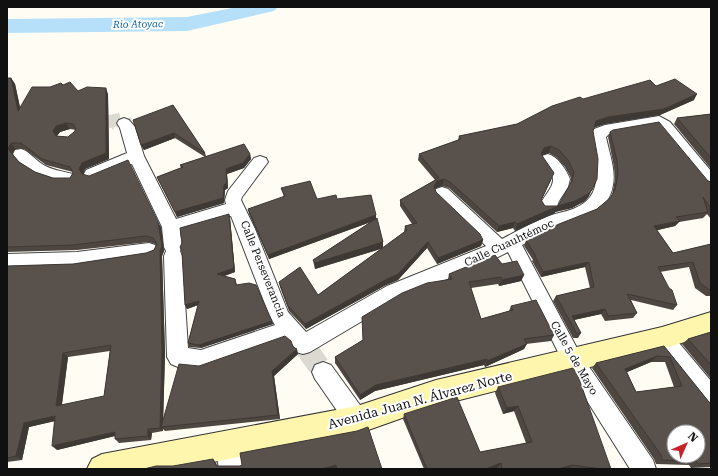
<svg xmlns="http://www.w3.org/2000/svg" width="718" height="476" font-family="'Roboto Serif',serif">
<style>
.lines{fill:none;stroke-linecap:round;stroke-linejoin:round}
.river{fill:#b6e0f9;fill-rule:evenodd}
.street-tunnel-far2{stroke:#dbd9d1;stroke-width:13;stroke-dasharray:13 6;stroke-linecap:butt}
.street-tunnel-far1{stroke:#dbd9d1;stroke-width:17;stroke-dasharray:17 8;stroke-linecap:butt}
.street-tunnel{stroke:#dbd9d1;stroke-width:22;stroke-dasharray:22 11;stroke-linecap:butt}
.street-casing{stroke:#434343;stroke-width:2}
.secondary-casing{stroke:#323232;stroke-width:2}
.street{fill:#fff;fill-rule:evenodd}
.secondary{fill:#fff6ae;fill-rule:evenodd}
.wall{fill:#4d4641;fill-rule:evenodd}
.shaded-wall{fill:#3e3935}
.building{fill:#59514c;stroke:#3e3935;fill-rule:evenodd}
.labels{text-anchor:middle;dominant-baseline:central;stroke-width:4;stroke-linejoin:round;paint-order:stroke}
.far-water-label{font-size:10px;font-style:italic;fill:#1368a8;stroke:#fff}
.street-label{font-size:11px;fill:#101010;stroke:#fff}
.near-street-label{font-size:13px;fill:#101010;stroke:#fff}
</style>
<rect width="100%" height="100%" fill="#fffdf3"/>
<g class="lines">
<!-- river -->
<polygon class="river" points="237,7 278,7 274,11 187,31 7,33 7,19 187,17"/>
<!-- street-tunnel-far2 -->
<polyline class="street-tunnel-far2" points="108,122 121,119 124,122"/>
<!-- street-tunnel-far1 -->
<g class="street-tunnel-far1">
<polyline points="123,121 124,123"/>
<polyline points="86,130 111,121"/>
</g>
<!-- street-tunnel -->
<polyline class="street-tunnel" points="306,348 323,372"/>
<!-- street casing -->
<g class="street-casing">
<g id="street">
<path d="M 659,116 L 670,122 L 711,171 L 711,188 L 705,186 L 656,126 L 609,134 L 606,137 C 609,152 616,170 613,185 C 608,214 583,218 561,226 C 548,231 535,239 522,245 L 579,352 L 653,460 L 656,469 L 630,469 L 565,366 L 508,252 L 486,263 L 401,298 L 310,352 L 303,354 L 296,352 L 293,345 L 287,340 L 201,370 L 178,367 L 171,364 L 167,357 L 164,256 L 166,251 L 164,247 L 162,227 L 132,164 L 92,180 L 86,178 L 84,174 L 86,170 L 127,153 L 120,128 L 117,123 L 119,120 L 124,118 L 129,120 L 135,127 L 144,156 L 176,219 L 226,204 L 225,200 L 228,191 L 254,158 L 260,156 L 266,158 L 268,162 L 242,197 L 241,200 L 255,229 L 288,312 L 306,332 L 387,286 L 486,246 L 436,197 L 434,193 L 436,189 L 442,187 L 448,189 L 502,239 C 517,231 533,222 549,216 C 557,213 565,212 573,209 C 594,201 598,186 596,165 C 595,153 587,140 594,129 L 605,125 ZM 231,216 L 270,317 L 275,325 L 201,350 L 188,348 L 182,256 L 180,251 L 182,247 L 180,231 Z"/>
<path d="M 21,149 C 29,151 34,159 42,164 C 51,170 62,171 73,174 L 75,178 L 73,182 C 53,188 23,171 13,154 L 15,150 Z"/>
<path d="M 548,154 C 558,157 566,169 570,179 L 568,187 L 559,201 L 555,211 L 549,212 L 543,211 L 540,206 C 542,197 557,185 552,176 C 549,170 543,166 540,160 L 542,156 Z"/>
<polygon points="149,243 155,245 158,250 155,255 149,257 77,268 7,270 7,254 77,252"/>
<polygon points="662,329 669,331 711,381 711,409 703,406 655,345 652,338 655,331"/>
<polygon points="323,362 331,365 365,412 368,420 365,428 357,431 349,428 315,379 312,372 315,365"/>
<polygon points="227,432 235,436 239,444 243,469 219,469 215,444 219,436"/>
</g>
</g>
<!-- secondary casing -->
<g class="secondary-casing">
<polygon id="secondary" points="711,312 711,334 662,349 436,406 357,434 177,469 87,469 92,459 102,454 357,406 436,380 662,327"/>
</g>
<!-- street -->
<use href="#street" class="street"/>
<!-- secondary -->
<use href="#secondary" class="secondary"/>
</g>
<!-- wall -->
<g class="wall">
<path d="M 7,78 L 11,78 L 15,84 L 20,108 L 50,87 L 63,85 L 78,91 L 108,94 L 109,159 L 85,169 L 83,174 L 161,227 L 164,251 L 162,256 L 165,354 L 163,421 L 199,366 L 293,347 L 298,354 L 274,376 L 280,419 L 165,431 L 163,429 L 163,431 L 152,433 L 151,440 L 119,443 L 115,439 L 115,436 L 57,450 L 54,421 L 29,427 L 22,460 L 7,462 L 7,266 L 73,264 L 146,253 L 154,250 L 156,245 L 155,244 L 149,242 L 77,250 L 7,252 ZM 70,129 L 76,130 L 74,132 L 68,137 L 57,136 L 60,132 ZM 15,149 L 24,149 L 46,165 L 73,172 L 73,173 L 70,178 L 53,178 L 35,172 L 19,162 L 12,154 ZM 110,351 L 104,396 L 62,405 L 68,357 Z"/>
<polygon points="656,86 694,100 660,115 605,124 594,127 593,131 589,196 585,201 572,208 555,212 558,206 570,186 571,178 565,167 556,157 549,153 542,155 551,180 541,201 545,206 555,213 515,231 513,228 497,232 449,188 442,186 436,188 435,189 436,192 483,240 481,246 437,264 427,248 398,280 386,285 306,329 289,311 280,287 279,282 318,295 381,249 315,269 314,265 313,260 371,222 269,259 249,214 248,209 284,197 281,188 317,199 337,199 376,215 376,219 383,242 383,248 404,232 405,226 412,224 400,206 400,200 435,180 418,160 419,154 458,140 459,136 517,124 583,99"/>
<polygon points="173,105 205,153 206,156 250,154 251,159 244,168 227,174 228,188 225,190 224,203 177,217 157,177 181,168 180,165 205,157 175,138 144,150 141,145"/>
<polygon points="711,114 711,169 674,124 677,118"/>
<polygon points="610,132 711,182 711,219 707,214 703,218 679,222 675,226 657,230 673,253 711,244 711,296 706,296 695,288 689,267 660,272 677,305 673,310 631,300 637,313 633,318 605,321 601,314 574,320 581,333 578,338 573,338 553,301 556,296 590,288 585,267 541,277 532,261 533,260 524,246 526,240 597,209 610,198 612,195 615,179 614,167 608,137"/>
<polygon points="230,218 235,272 224,276 235,279 237,285 272,321 273,324 201,348 189,347 188,343 198,305 187,309 185,305"/>
<polygon points="502,264 524,275 521,281 499,286 498,284 471,288 481,319 509,311 511,306 554,335 551,341 526,344 524,349 485,367 484,365 375,391 360,400 335,363 335,357 363,340 362,317 448,279 449,274"/>
<polygon points="711,332 711,379 682,344 688,339"/>
<path d="M 664,346 L 709,402 L 711,403 L 711,467 L 691,468 L 689,465 L 656,464 L 654,459 L 592,368 L 596,363 ZM 651,362 L 665,362 L 674,387 L 636,392 L 627,372 Z"/>
<polygon points="498,387 611,469 497,469 497,468 495,469 424,469 403,419 404,414 480,452 526,443 514,411 503,414 495,393"/>
</g>
<!-- shaded-wall -->
<g class="shaded-wall">
<polygon points="11,78 15,84 22,116 18,111"/>
<polygon points="106,88 108,94 109,159 85,169 83,175 79,169"/>
<polygon points="697,94 694,100 660,115 605,124 593,128 596,121 608,117"/>
<polygon points="66,123 70,129 60,132 56,137 53,131 56,126"/>
<polygon points="174,133 175,138 144,150 141,145"/>
<polygon points="11,143 15,149 12,155 8,149"/>
<polygon points="551,146 549,153 542,155 539,161 544,148"/>
<polygon points="250,154 251,159 244,168 227,174 228,188 225,190 224,203 177,217 175,212 224,185 226,169"/>
<polygon points="444,179 442,186 436,188 433,192 434,186 437,181"/>
<polygon points="592,190 589,196 585,201 572,208 555,212 558,206"/>
<polygon points="558,206 555,213 515,231 517,224"/>
<polygon points="229,214 230,218 235,272 219,278 217,274"/>
<polygon points="376,215 376,220 269,259 268,255"/>
<polygon points="680,221 675,226 650,232 654,226"/>
<polygon points="158,222 161,227 164,251 162,256 165,354 163,427 161,427 163,429 163,431 160,428"/>
<polygon points="515,222 513,228 497,232 499,226"/>
<polygon points="483,240 481,246 437,264 438,258"/>
<polygon points="383,242 383,248 315,269 315,263"/>
<polygon points="428,242 427,248 398,280 386,285 306,329 305,324"/>
<polygon points="589,262 585,267 541,277 543,272"/>
<polygon points="524,275 521,281 499,286 502,280"/>
<polygon points="199,301 201,304 187,309 185,305"/>
<polygon points="605,309 601,314 569,321 572,316"/>
<polygon points="272,321 273,324 201,348 199,345"/>
<polygon points="527,344 524,349 485,367 487,361"/>
<polygon points="297,349 298,354 274,376 280,419 278,415 272,371"/>
<polygon points="63,353 68,357 61,410 56,406"/>
<polygon points="657,356 651,362 620,375 625,369"/>
<polygon points="487,359 484,365 375,391 360,400 360,395 376,385"/>
<polygon points="518,406 514,411 503,414 507,408"/>
<polygon points="55,416 60,420 29,427 22,460 16,456 24,423"/>
<polygon points="148,429 152,433 151,440 148,436"/>
<polygon points="115,432 119,435 57,450 52,446"/>
<polygon points="213,459 216,463 219,469 216,466"/>
<polygon points="501,463 497,468 495,469 486,469"/>
<polygon points="336,465 337,469 321,469"/>
<polygon points="572,465 568,469 558,469"/>
</g>
<!-- building -->
<g class="building">
<path d="M 7,78 L 11,78 L 18,111 L 32,87 L 50,87 L 61,83 L 63,85 L 70,82 L 78,91 L 87,87 L 106,88 L 106,153 L 82,163 L 79,169 L 82,174 L 89,176 L 128,160 L 158,222 L 162,246 L 160,251 L 162,350 L 160,428 L 148,429 L 148,436 L 115,439 L 115,432 L 52,446 L 55,416 L 24,423 L 16,456 L 7,458 L 7,266 L 73,264 L 146,253 L 154,250 L 157,244 L 153,238 L 146,236 L 73,245 L 7,247 ZM 66,123 L 73,124 L 76,129 L 74,132 L 68,137 L 56,136 L 53,131 L 56,126 ZM 11,143 L 21,143 L 42,159 L 70,167 L 73,173 L 70,178 L 53,178 L 35,172 L 19,162 L 8,149 ZM 111,345 L 104,396 L 56,406 L 63,353 Z"/>
<polygon points="675,79 697,94 664,109 608,117 596,121 593,131 598,159 597,179 592,190 588,194 575,201 558,206 572,181 574,172 568,160 559,150 551,146 544,148 541,154 554,173 541,200 545,206 558,206 517,224 515,222 499,226 450,182 444,179 437,181 434,186 436,192 480,234 483,240 438,258 428,242 398,274 387,279 305,324 288,306 279,282 300,267 318,295 407,230 405,226 417,223 400,200 439,178 419,154 461,139 459,136 517,124 552,106 580,97 583,99 650,80 656,86"/>
<polygon points="173,105 205,153 174,133 141,145 133,120"/>
<polygon points="711,114 711,158 677,118"/>
<polygon points="659,122 708,181 711,182 711,208 703,197 708,212 676,217 680,221 654,226 673,253 711,244 711,291 700,283 693,262 658,267 669,288 672,290 677,305 627,294 637,313 608,316 605,309 572,316 581,333 577,334 556,296 594,287 589,262 543,272 535,256 536,256 526,240 559,224 597,209 610,198 615,190 618,174 617,161 610,132 613,130"/>
<polygon points="244,144 250,154 243,163 226,169 227,183 224,185 223,198 175,212 157,177 183,167 180,165"/>
<polygon points="310,181 317,199 336,195 337,199 371,195 376,215 268,255 248,209 285,196 281,188"/>
<polygon points="229,214 234,268 217,274 235,279 236,285 249,283 256,285 272,321 199,345 188,343 199,301 185,305 182,252 180,247 182,243 180,228"/>
<polygon points="377,218 383,242 315,263 313,260"/>
<polygon points="495,255 502,264 517,261 524,275 502,280 501,277 469,282 481,319 513,310 511,306 536,300 554,335 524,339 527,344 487,361 487,359 376,385 360,395 335,357 363,340 362,317 402,293 427,283 452,279 449,274"/>
<polygon points="711,332 711,365 688,339"/>
<polygon points="285,336 291,341 293,347 297,349 272,371 278,415 161,427 179,364 199,366"/>
<path d="M 664,346 L 709,402 L 711,403 L 711,463 L 698,464 L 696,461 L 662,460 L 661,455 L 596,363 ZM 657,356 L 670,357 L 682,386 L 636,392 L 625,369 ZM 674,432 L 698,432 L 698,456 L 674,456 Z"/>
<polygon points="573,368 578,376 611,469 601,469 572,465 558,469 502,469 501,463 486,469 427,469 404,414 457,397 480,452 532,442 518,406 507,408 498,387"/>
<polygon points="368,427 382,469 337,469 336,465 321,469 144,469 156,466 173,466 213,459 216,466 240,466 242,465 240,453 357,431"/>
</g>
<g class="labels">
<!-- far-water labels -->
<g class="far-water-label">
<text transform="translate(138 24) rotate(-1)">Rio Atoyac</text>
</g>
<!-- street labels -->
<g class="street-label">
<text transform="translate(509 243) rotate(-25)">Calle Cuauhtémoc</text>
<text transform="translate(263 269) rotate(68)">Calle Perseverancia</text>
<text transform="translate(574 358) rotate(60)">Calle 5 de Mayo</text>
</g>
<!-- near-street labels -->
<g class="near-street-label">
<text transform="translate(420 400) rotate(-15)">Avenida Juan N. Álvarez Norte</text>
</g>
</g>
<!-- border -->
<rect width="718" height="476" fill="none" stroke="#101010" stroke-width="16"/>
<!-- north arrow -->
<g transform="translate(686 444) rotate(45)"><circle r="19" fill="#ffffff" stroke="#9f9f9f"/>
<path d="M0-3L7 15L0 10L-7 15Z" fill="#c7222a"/>
<text y="-6" font-size="11" font-weight="bold" text-anchor="middle" fill="#101010">N</text>
</g>
</svg>
